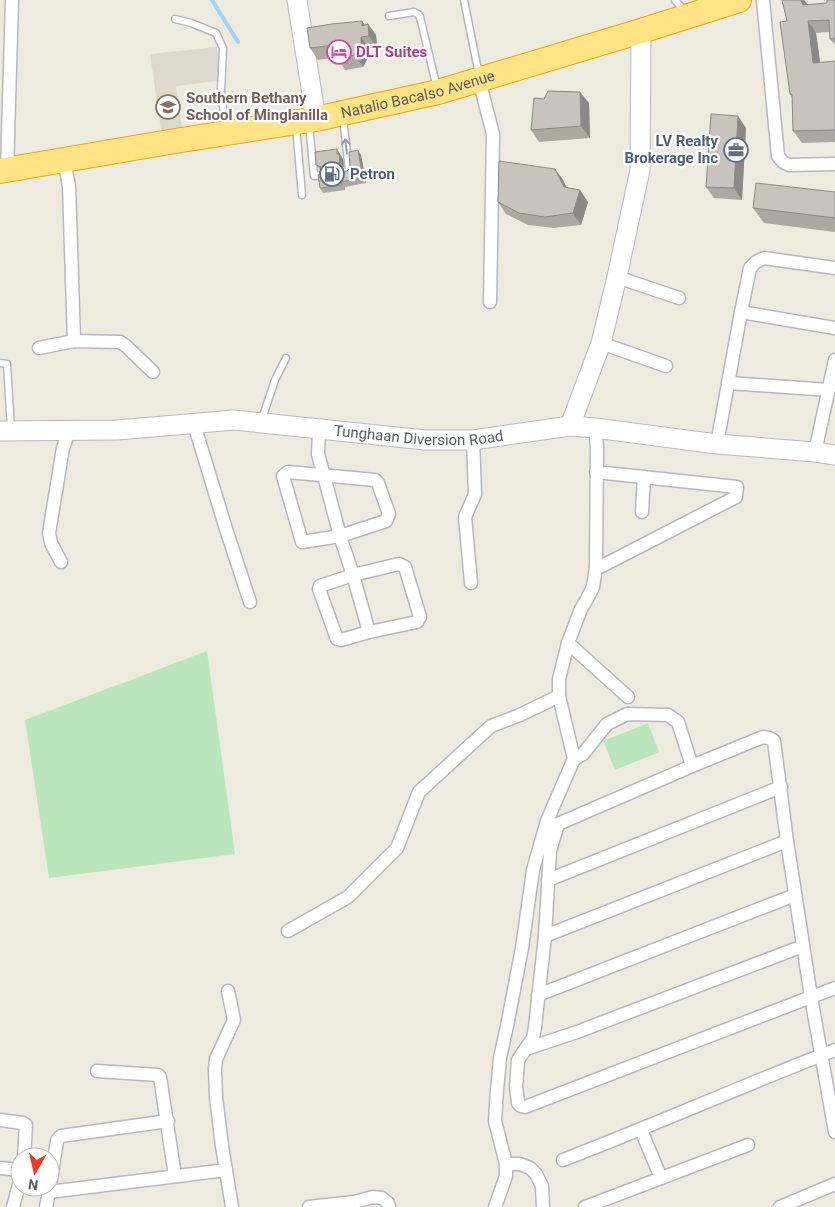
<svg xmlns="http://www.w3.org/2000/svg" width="835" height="1207" font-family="Roboto,sans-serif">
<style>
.education{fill:#ddd9cf}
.green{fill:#bbe6bc}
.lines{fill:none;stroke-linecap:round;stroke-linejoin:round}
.stream{stroke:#9ed2ff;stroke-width:4}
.lane-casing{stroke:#b6b8be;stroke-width:9}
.street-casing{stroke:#b6b8be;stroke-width:15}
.secondary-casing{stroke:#b6bac0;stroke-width:21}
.highway-casing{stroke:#eda800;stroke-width:26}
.lane{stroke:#fff;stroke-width:6}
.street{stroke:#fff;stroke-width:12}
.secondary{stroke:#fff;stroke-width:19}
.highway{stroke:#ffe385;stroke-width:24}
.wall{fill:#aca9a3}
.shaded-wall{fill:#8c8984}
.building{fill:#c8c4bd;stroke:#8c8984}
.oneway{stroke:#9b9ea1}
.labels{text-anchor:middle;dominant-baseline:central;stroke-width:4.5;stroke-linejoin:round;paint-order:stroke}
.hotel-label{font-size:15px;font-weight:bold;fill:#b23c85;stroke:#fff;text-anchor:start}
.street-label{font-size:15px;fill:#595d62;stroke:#fff}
.education-label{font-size:15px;font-weight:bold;fill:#785e54;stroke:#fff;text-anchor:start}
.service-label{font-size:15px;font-weight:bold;fill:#4e5e75;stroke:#fff;text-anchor:end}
</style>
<rect width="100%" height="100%" fill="#edeae0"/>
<!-- education -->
<polygon class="education" points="217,47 219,65 218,81 176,86 182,128 161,130 150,54"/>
<!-- green -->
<g class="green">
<polygon points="207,651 235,854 49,878 25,720"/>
<polygon points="648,723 659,752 615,770 603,741"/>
</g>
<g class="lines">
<!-- stream -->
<polyline class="stream" points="212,0 238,42"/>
<!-- lane casing -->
<g class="lane-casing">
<g id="lane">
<polyline points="464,0 479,75"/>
<polyline points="675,0 686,13"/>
<polyline points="389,16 414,12 418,14 420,17 437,88"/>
<polyline points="175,19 191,23 216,33 223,48 221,92 224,114 228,128"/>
<polyline points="343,117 349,171 344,172"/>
<polyline points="309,124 314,176 321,175"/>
<polyline points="296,126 302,195"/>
<polyline points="0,363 7,364 11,430"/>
<polyline points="261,422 275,380 286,358"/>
</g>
</g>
<!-- street casing -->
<g class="street-casing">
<g id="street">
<polyline points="763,0 778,156 783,162 789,165 835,164"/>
<polyline points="479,80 493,134 490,302"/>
<polyline points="64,160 69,186 74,341"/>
<polyline points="7,170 12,0"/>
<polyline points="617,277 679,298"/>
<polyline points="741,312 835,328"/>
<polyline points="601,343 666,366"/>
<polyline points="39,348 74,341 120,342 126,346 153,372"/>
<polyline points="728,383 829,390"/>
<polyline points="194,424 226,529 250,602"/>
<polyline points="319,430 318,454 324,476 340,536 353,575 369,632"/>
<polyline points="717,444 741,312 750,268 756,262 764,258 835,268"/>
<polyline points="815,452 835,360"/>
<polygon points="288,472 375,480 378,483 389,514 386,521 340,536 302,542 283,476"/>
<polyline points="642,512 644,477"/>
<polyline points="61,562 51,543 49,533 63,448 69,431"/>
<polygon points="399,564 405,567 420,617 417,622 369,632 341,640 337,639 319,589 320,586 353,575"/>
<polyline points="596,567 602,566 736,497 737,487 596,472"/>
<polyline points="471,583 465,517 475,494 473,440"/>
<polyline points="568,643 628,697"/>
<polyline points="574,759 583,754 607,724 627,714 668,715 678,722 692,766"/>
<polyline points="548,880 781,787"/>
<polyline points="288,931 348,897 397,848 419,792 491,726 520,715 559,696"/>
<polyline points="545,936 787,841"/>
<polyline points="835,988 811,997 525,1107 521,1106 518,1103 516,1086 517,1074 518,1060 533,1038 535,1027 545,936 550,851 558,824 692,766 763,737 769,738 774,741 787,841 811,997 835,1132"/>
<polyline points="228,991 234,1020 216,1059 215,1069 216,1097 222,1146 232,1207"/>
<polyline points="538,995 795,895"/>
<polyline points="526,1049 577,1032 803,946"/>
<polyline points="97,1071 158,1075 160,1077 175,1176"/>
<polyline points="0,1120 23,1123 26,1125 24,1157"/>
<polyline points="641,1130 661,1178"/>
<path d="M 563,1160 C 654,1125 744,1085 835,1050"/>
<polyline points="506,1164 520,1164 530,1168 536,1174 542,1186 543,1207"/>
<polyline points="0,1168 20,1170"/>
<polyline points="49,1192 226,1170"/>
<polyline points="13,1207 20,1181"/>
<polyline points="46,1207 49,1192 57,1141 58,1139 61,1136 168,1121"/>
<polyline points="309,1207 354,1202 373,1197 382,1198 388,1203 389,1207"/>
<polyline points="495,1207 506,1176 506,1164 495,1121 497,1090 500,1058 507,1026 522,948 533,870 547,821 569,770 574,759 559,696 559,679 568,643 581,609 587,599 593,587 596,567 597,447 595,428"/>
<polyline points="585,1207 748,1145"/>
<polyline points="780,1207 835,1184"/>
</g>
</g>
<!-- secondary casing -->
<g class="secondary-casing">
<g id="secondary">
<polyline points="297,0 316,119"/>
<polyline points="570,426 601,343 617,277 640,170 641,31"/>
<path id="s1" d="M 0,431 L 117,430 L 234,420 L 425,440 L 473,440 L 570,426 L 595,428 L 717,444 L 815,452 L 835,455"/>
</g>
</g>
<!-- highway casing -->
<g class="highway-casing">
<g id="highway">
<path id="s2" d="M 0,171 L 169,142 L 316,119 L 438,92 L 641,31 L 739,0"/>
</g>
</g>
<!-- lane -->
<use href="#lane" class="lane"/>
<!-- street -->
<use href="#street" class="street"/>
<!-- secondary -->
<use href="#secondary" class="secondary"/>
<!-- highway -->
<use href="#highway" class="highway"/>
</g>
<!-- wall -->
<g class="wall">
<polygon points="835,0 835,45 830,39 830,32 816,33 820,63 835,61 835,142 802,143 793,131 792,98 790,94 787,21"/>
<polygon points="362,21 364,25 368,24 376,35 377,48 369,49 369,56 363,67 345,70 337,57 318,60 310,48"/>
<polygon points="589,103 590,138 539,142 531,130"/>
<polygon points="746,128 742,200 714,198 706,187"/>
<polygon points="340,154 343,159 344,167 339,168 338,171 340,172 347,171 350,168 361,155 366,183 345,187 345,190 323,193 320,188 321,174 322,171 320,170 316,165"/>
<polygon points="555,169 563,180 567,188 588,202 581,225 554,228 528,225 506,214 498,202"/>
<polygon points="835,192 835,232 764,223 753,208"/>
</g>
<!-- shaded-wall -->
<g class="shaded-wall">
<polygon points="801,0 804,0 808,5 803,5"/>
<polygon points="362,21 369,31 368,24 376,35 377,48 362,26"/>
<polygon points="808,21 816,33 822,75 813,63"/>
<polygon points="361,37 369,49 369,56 363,67 355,55"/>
<polygon points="580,92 589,103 590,138 581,126"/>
<polygon points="738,116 746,128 742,200 734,188"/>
<polygon points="337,149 343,159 344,167 340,162"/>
<polygon points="358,150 361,155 366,183 363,178"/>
<polygon points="336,164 339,168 338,172 336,171 335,167"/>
<polygon points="555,169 563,180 572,199 564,187"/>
<polygon points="580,190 588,202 581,225 573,213"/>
</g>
<!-- building -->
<g class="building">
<polygon points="782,0 801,0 803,5 827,3 827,0 835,0 835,38 830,39 829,20 808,21 813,63 835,61 835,130 793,131 792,94 790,94 780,22 787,21"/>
<polygon points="362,21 362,26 368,24 369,36 361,37 361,44 355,55 337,58 335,45 310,48 307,28 332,24"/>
<polygon points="548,91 580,92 581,126 531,130 534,98 544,99"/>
<polygon points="711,114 738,116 734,188 706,187"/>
<polygon points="337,149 337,154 339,154 340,162 336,164 335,167 336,171 340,172 347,171 350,168 349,152 358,150 363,178 341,182 342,185 320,188 318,175 321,174 322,170 321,167 316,165 315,152"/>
<polygon points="499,161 555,169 564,187 580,190 573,213 545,217 519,213 498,202"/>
<polygon points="756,183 835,192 835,218 753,208"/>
</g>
<!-- one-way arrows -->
<defs><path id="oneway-shaft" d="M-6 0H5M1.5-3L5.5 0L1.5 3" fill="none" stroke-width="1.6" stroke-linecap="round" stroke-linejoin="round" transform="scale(1.25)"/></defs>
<use class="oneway" href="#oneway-shaft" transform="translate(346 146) rotate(-97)"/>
<!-- icons -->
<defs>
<g id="hotel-ring" transform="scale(1.25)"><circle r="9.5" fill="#fff" stroke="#d1479c" stroke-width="1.5"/><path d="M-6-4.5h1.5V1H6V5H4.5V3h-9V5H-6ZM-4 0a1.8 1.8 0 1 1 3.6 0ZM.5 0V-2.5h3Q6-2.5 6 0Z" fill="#d1479c"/></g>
<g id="school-ring" transform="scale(1.25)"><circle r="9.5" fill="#fff" stroke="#8d6e63" stroke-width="1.5"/><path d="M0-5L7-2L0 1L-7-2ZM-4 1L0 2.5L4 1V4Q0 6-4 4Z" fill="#8d6e63"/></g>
<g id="office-ring" transform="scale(1.25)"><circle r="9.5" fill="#fff" stroke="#5c6f8a" stroke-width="1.5"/><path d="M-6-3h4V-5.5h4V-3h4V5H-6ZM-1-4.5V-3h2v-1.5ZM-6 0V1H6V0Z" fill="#5c6f8a"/></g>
<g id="fuel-ring" transform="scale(1.25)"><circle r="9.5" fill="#fff" stroke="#5c6f8a" stroke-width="1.5"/><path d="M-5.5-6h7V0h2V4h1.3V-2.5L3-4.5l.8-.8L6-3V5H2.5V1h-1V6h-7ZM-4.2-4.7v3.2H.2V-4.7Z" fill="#5c6f8a"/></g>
</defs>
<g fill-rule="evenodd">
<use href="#hotel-ring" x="339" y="52"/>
<use href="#school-ring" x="168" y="107"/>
<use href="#office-ring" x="736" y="150"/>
<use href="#fuel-ring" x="332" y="174"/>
</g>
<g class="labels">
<!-- hotel labels -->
<g class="hotel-label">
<text x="356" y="52">DLT Suites</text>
</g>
<!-- street labels -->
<g class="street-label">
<text stroke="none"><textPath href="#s2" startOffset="425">Natalio Bacalso Avenue</textPath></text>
<text stroke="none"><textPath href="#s1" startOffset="420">Tunghaan Diversion Road</textPath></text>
</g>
<!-- education labels -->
<g class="education-label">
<text x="186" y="98">Southern Bethany<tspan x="186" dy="17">School of Minglanilla</tspan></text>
</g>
<!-- service labels -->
<g class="service-label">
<text x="718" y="141">LV Realty<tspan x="718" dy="17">Brokerage Inc</tspan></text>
<text x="350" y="174" text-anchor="start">Petron</text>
</g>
</g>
<!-- north arrow -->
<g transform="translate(35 1172) rotate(188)"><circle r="24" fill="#ffffff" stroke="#bdbec0"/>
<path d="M0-4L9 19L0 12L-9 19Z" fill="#f03723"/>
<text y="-8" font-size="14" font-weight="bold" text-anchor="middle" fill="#595d62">N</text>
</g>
</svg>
